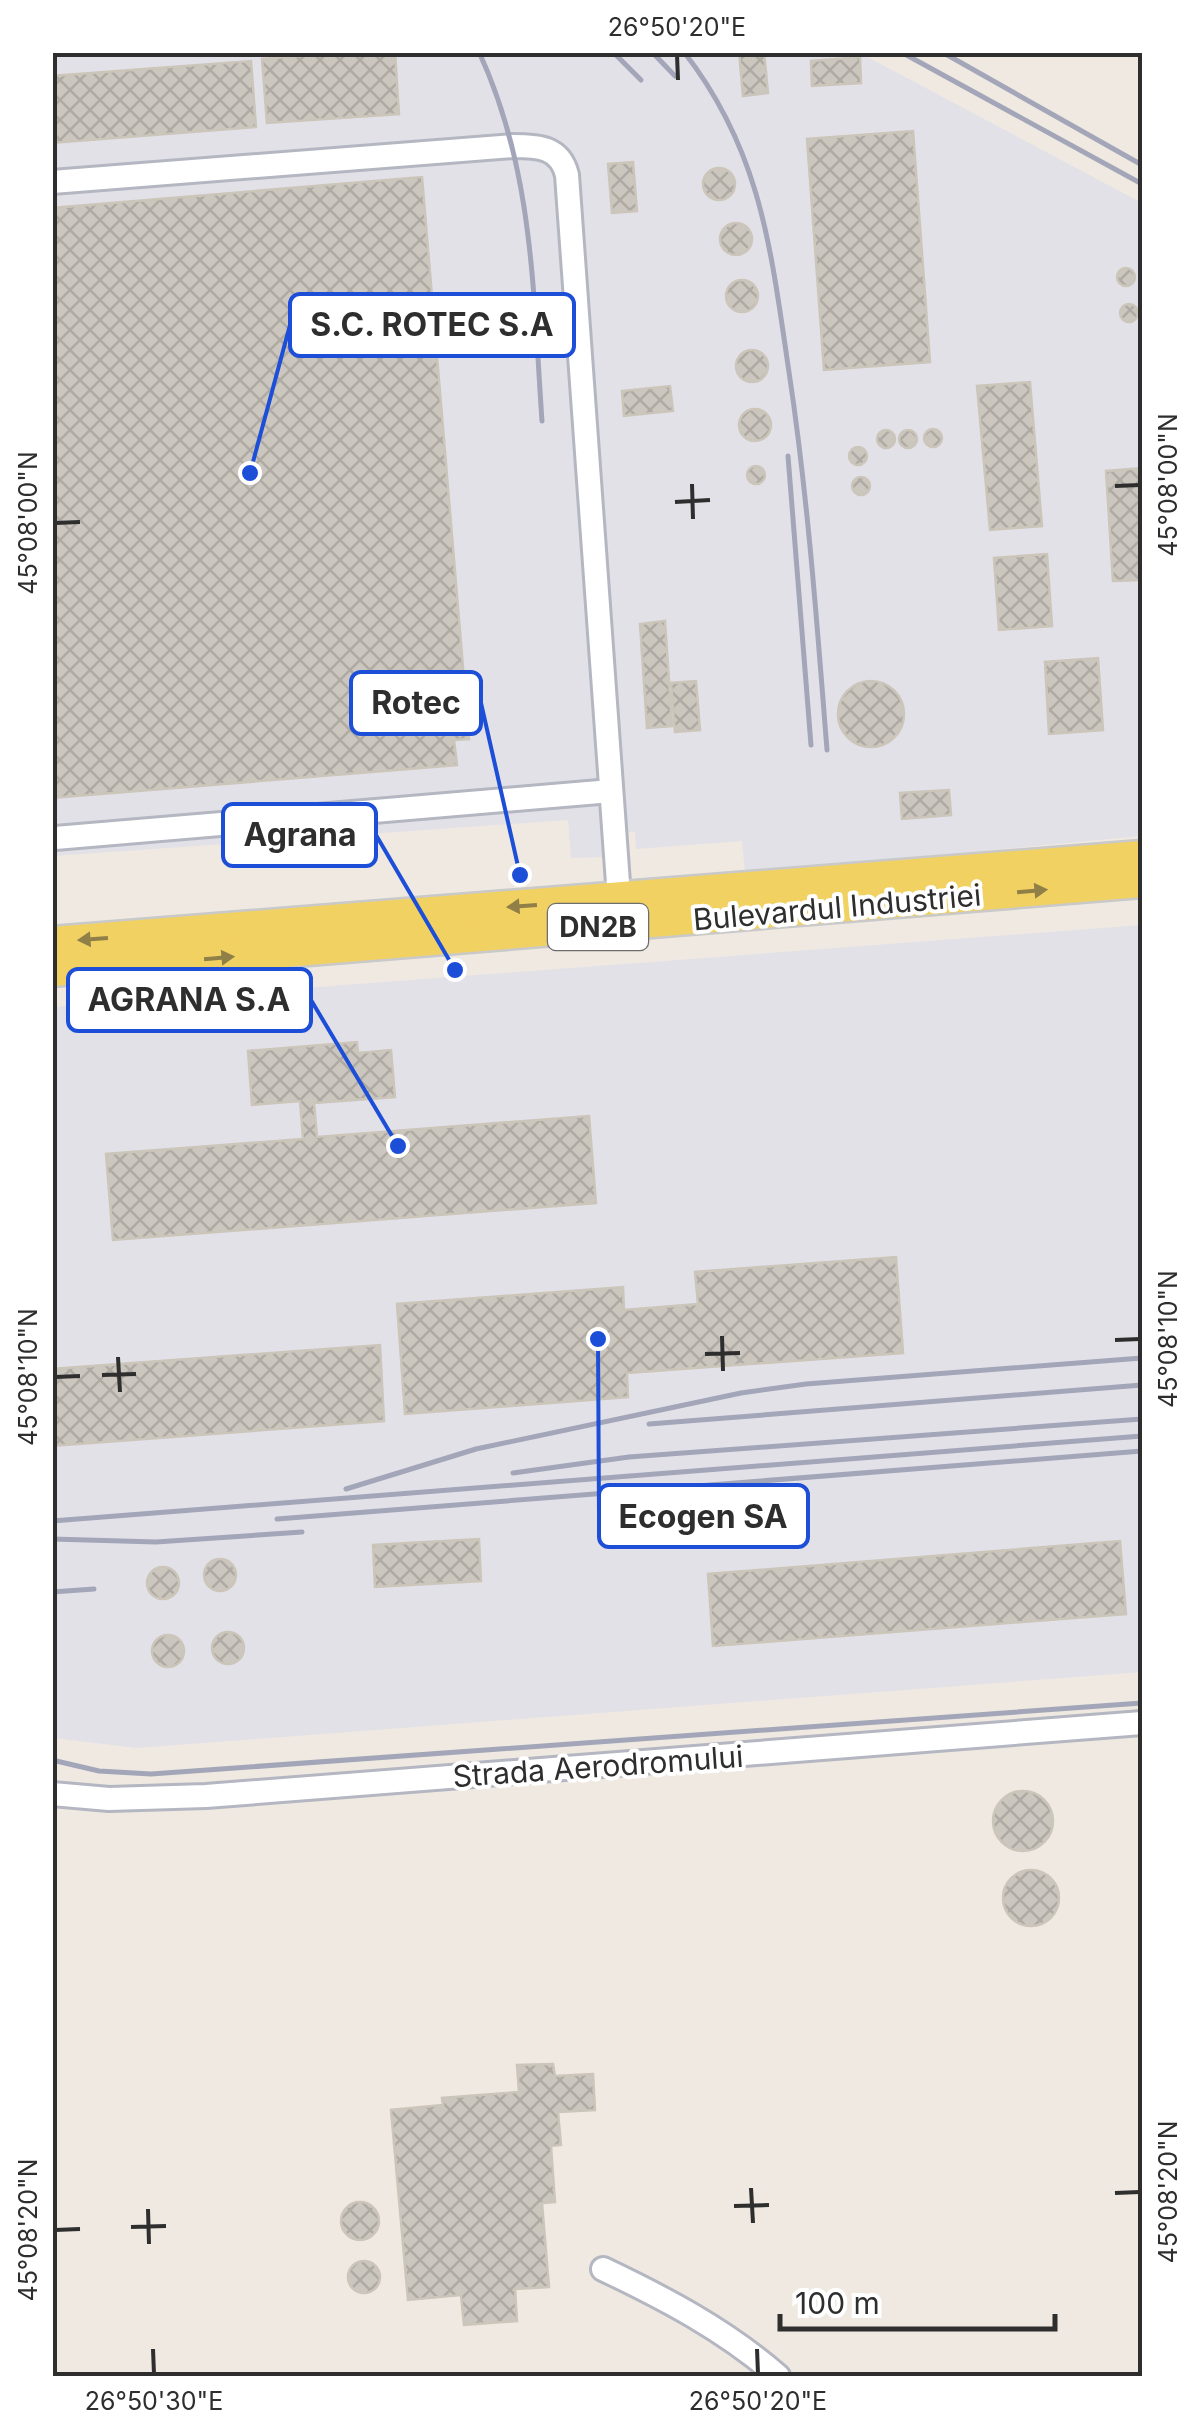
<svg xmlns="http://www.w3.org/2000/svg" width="1195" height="2429" font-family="Inter,sans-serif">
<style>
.industrial{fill:#e3e1e8}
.building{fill:url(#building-cross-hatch);stroke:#cbc5ba;stroke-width:2.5}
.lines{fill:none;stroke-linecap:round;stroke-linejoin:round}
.minor-casing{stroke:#b4b7c1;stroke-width:28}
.major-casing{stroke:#c9c9c9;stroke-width:35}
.minor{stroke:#fff;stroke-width:22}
.major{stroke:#f2d163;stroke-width:30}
.rail{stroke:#a3a6b8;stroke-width:5}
.oneway{fill:#908048}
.ticks{fill:none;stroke:#2e2e2e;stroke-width:4}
.labels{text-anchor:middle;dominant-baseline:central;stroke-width:8;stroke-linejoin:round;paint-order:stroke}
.shield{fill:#fff;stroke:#6d6d6d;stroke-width:2.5}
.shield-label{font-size:28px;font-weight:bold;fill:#2e2e2e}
.street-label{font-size:30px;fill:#2e2e2e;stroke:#fff}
.leader{fill:none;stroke:#1d4ed8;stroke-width:4}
.callout-dot{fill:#1d4ed8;stroke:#fff;stroke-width:4}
.callout{fill:#fff;stroke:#1d4ed8;stroke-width:4}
.callout-label{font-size:32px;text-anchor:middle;font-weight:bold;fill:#2e2e2e}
.neatline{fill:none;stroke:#2e2e2e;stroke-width:4}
.ticks-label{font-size:25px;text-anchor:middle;fill:#2e2e2e}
</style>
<defs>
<pattern id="building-cross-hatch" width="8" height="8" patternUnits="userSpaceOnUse" patternTransform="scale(2.5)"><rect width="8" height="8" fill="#cbc7bf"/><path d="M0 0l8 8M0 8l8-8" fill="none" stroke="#afaba4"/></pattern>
</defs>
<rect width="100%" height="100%" fill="#efe9e1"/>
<!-- industrial -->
<g class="industrial">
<polygon points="53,53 860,53 1142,203 1142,836 745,873 742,841 636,849 635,832 606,834 607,857 571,858 568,820 53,856"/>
<polygon points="1142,925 1142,1672 137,1748 53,1738 53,1007"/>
</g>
<!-- building -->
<g class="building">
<polygon points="352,52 395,52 399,114 267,123 262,59"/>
<polygon points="739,52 764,52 768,93 743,96"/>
<polygon points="860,57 861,83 812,86 811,61"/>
<polygon points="251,61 256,127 52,143 52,76"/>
<polygon points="913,131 930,362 824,370 807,139"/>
<polygon points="633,162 637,211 612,213 608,164"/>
<circle cx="719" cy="184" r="16"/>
<polygon points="422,177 469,739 454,740 457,765 52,798 52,208"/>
<circle cx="736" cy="239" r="16"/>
<circle cx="1126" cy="277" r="9"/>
<circle cx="742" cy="296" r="16"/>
<circle cx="1129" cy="313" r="9"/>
<circle cx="752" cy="366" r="16"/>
<polygon points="1030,382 1042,526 990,530 977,386"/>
<polygon points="670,386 673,411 624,416 622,391"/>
<circle cx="755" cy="425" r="16"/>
<circle cx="933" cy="438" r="9"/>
<circle cx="908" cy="439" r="9"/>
<circle cx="886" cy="439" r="9"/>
<circle cx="858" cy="456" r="9"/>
<circle cx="756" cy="475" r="9"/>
<polygon points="1142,468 1142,580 1113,581 1106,471"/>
<circle cx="861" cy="486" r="9"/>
<polygon points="1047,554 1052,626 999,630 994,558"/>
<polygon points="665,621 672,726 647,728 640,624"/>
<polygon points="1098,658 1103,730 1049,734 1045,662"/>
<circle cx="871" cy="714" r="33"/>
<polygon points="696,681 700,730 675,732 671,683"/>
<polygon points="949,790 951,815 902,819 900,793"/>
<polygon points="357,1042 358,1053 391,1050 395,1097 314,1103 317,1137 589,1116 596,1203 113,1240 106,1154 303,1139 300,1101 252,1105 248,1051"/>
<polygon points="896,1257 903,1353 627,1373 628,1397 405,1414 397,1304 623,1287 624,1310 698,1304 695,1272"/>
<polygon points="380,1345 384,1421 52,1446 52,1369"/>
<polygon points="479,1539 481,1581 375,1587 373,1545"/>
<polygon points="1120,1541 1126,1614 713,1646 708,1574"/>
<circle cx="220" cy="1575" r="16"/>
<circle cx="163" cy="1583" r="16"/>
<circle cx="228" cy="1648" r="16"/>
<circle cx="168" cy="1651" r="16"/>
<circle cx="1023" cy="1821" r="30"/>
<circle cx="1031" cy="1898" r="28"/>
<polygon points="553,2064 555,2076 593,2074 595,2110 558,2112 561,2145 551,2146 555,2202 542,2203 549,2287 515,2289 517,2321 464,2325 461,2295 408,2300 391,2110 443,2105 442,2098 519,2092 517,2065"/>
<circle cx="360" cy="2221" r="19"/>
<circle cx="364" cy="2277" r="16"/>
</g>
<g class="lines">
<!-- minor casing -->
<g class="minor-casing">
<g id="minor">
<path d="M 52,182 L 513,146 C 539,146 560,147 567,175 L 620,911"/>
<polyline points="55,838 611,791"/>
<polyline points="52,1794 109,1799 206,1796 1142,1723"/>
<path d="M 603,2269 C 666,2299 725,2330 778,2376"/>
</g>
</g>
<!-- major casing -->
<g class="major-casing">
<g id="major">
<polyline points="52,942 1142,856"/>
<polyline points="52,971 1142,882"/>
</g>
</g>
<!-- minor -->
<use href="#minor" class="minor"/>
<!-- major -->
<use href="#major" class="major"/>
<!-- rail -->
<g class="rail">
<path d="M 479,52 C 534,171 533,294 542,421"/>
<polyline points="613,52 641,80"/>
<polyline points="652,52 675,76"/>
<path d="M 684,52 C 762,152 771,252 789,372 C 808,498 817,624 827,750"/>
<polyline points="901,52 1142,184"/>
<polyline points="942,52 1142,165"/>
<polyline points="788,456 811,745"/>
<polyline points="649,1424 1142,1385"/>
<polyline points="513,1473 629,1457 1142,1419"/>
<polyline points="346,1489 476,1449 741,1393 806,1384 1142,1358"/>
<polyline points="277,1519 1142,1451"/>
<polyline points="52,1521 1142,1436"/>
<polyline points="52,1539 156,1542 302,1532"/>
<polyline points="52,1592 94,1589"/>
<polyline points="52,1760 99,1771 151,1774 1142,1703"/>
</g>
</g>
<!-- one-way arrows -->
<defs><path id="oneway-solid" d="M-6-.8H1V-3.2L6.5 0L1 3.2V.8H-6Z" transform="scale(2.5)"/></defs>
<g class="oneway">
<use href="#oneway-solid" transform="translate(1032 891) rotate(-5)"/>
<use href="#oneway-solid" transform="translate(522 906) rotate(176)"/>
<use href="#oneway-solid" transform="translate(93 939) rotate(176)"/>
<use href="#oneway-solid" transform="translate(219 958) rotate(-5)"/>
</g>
<!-- ticks -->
<path class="ticks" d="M 677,55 L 678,80M 692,484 L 693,519M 1115,486 L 1140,485M 675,502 L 710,500M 55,523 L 80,522M 722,1336 L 723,1371M 1115,1340 L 1140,1339M 705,1354 L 740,1353M 118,1357 L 120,1392M 102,1375 L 136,1374M 55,1377 L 80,1376M 751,2188 L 753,2223M 1115,2193 L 1140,2192M 734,2206 L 769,2205M 148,2209 L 149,2244M 131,2227 L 166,2226M 55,2230 L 80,2229M 153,2349 L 154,2374M 757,2349 L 758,2374"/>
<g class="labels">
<!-- shield labels -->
<rect class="shield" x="548" y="904" width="100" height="46" rx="8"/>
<g class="shield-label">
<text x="598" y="927">DN2B</text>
</g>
<!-- street labels -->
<g class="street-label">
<text transform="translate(837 907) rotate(-5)">Bulevardul Industriei</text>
<text transform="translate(598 1766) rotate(-4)">Strada Aerodromului</text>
</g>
</g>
<!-- callouts -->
<path class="leader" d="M250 473L290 325M520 875L481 703M455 970L376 835M398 1146L311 1000M598 1339L599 1516"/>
<g class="callout-dot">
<circle cx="250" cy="473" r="10"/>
<circle cx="520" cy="875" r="10"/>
<circle cx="455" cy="970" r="10"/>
<circle cx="398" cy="1146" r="10"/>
<circle cx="598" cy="1339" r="10"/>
</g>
<g class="callout">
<rect x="290" y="294" width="284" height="62" rx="10"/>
<rect x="351" y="672" width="130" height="62" rx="10"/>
<rect x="223" y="804" width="153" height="62" rx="10"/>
<rect x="68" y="969" width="243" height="62" rx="10"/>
<rect x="599" y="1485" width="209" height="62" rx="10"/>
</g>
<g class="callout-label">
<text x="432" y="336">S.C. ROTEC S.A</text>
<text x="416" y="714">Rotec</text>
<text x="300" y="846">Agrana</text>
<text x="189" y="1011">AGRANA S.A</text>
<text x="703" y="1528">Ecogen SA</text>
</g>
<!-- border -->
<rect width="1195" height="2429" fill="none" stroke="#ffffff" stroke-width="110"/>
<!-- scale -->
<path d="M780 2314v15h275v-15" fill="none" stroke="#2e2e2e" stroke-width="5"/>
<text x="795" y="2314" font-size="30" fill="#2e2e2e" stroke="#ffffff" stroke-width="8" paint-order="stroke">100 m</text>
<rect x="55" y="55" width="1085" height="2319" class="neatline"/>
<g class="ticks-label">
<text x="677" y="36">26°50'20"E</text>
<text transform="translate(1168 485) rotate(-90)" y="9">45°08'00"N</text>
<text transform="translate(28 523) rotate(-90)" y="9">45°08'00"N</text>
<text transform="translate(1168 1339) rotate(-90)" y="9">45°08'10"N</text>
<text transform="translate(28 1377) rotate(-90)" y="9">45°08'10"N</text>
<text transform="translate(1168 2192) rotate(-90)" y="9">45°08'20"N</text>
<text transform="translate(28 2230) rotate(-90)" y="9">45°08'20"N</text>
<text x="154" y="2410">26°50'30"E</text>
<text x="758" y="2410">26°50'20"E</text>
</g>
</svg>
